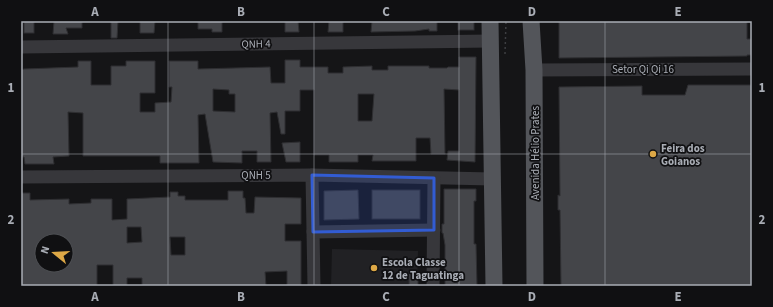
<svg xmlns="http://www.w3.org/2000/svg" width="773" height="307" font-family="'Source Sans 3',sans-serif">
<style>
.built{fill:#212124}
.building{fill:#444549;stroke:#2f2f32;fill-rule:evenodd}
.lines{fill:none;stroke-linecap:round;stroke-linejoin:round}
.path{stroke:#3d3e42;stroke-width:1.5;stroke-dasharray:2 3;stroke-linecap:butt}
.minor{stroke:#37373b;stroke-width:13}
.major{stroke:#53555a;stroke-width:17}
.marked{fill:#325cd3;fill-opacity:0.2;stroke:#325cd3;stroke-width:3;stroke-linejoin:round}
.grid{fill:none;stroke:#a9adb5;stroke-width:1;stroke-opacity:0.55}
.poi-dot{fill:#dda846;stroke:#101012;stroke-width:1.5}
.labels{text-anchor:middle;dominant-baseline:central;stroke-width:3.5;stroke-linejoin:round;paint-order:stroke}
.street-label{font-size:11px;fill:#a9adb5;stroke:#101012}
.poi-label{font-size:11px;font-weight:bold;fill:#a9adb5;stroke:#101012;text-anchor:start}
.neatline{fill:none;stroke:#a9adb5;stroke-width:1.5}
.grid-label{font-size:13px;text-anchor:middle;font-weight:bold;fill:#a9adb5}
</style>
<rect width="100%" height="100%" fill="#151517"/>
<!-- built -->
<polygon class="built" points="332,249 418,251 417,286 331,286"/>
<!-- building -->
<g class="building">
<rect x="24" y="21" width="10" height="12"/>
<polygon points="54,21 82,21 82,28 66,28 68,34 53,34"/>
<polygon points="111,21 118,21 117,38 111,38"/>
<polygon points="140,21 155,21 154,33 140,33"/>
<polygon points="198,21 222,21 222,32 212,32 212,29 198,29"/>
<polygon points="285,21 298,21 299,32 285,32"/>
<polygon points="329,21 343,21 343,32 328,32"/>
<polygon points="372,21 437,21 437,31 429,31 429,29 415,31 371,32"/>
<rect x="458" y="21" width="16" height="9"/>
<polygon points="559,21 747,21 747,39 752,39 752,55 747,55 747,56 559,58"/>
<path d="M 459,57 L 476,57 L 475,162 L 447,160 L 448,151 L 459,151 L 459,90 L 444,89 L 445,154 L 431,154 L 430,138 L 416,138 L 416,161 L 372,161 L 373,155 L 358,155 L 358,162 L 329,162 L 329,155 L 314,155 L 314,90 L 300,90 L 300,111 L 285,111 L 285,134 L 281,134 L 277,112 L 270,113 L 271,162 L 257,162 L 257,151 L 242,151 L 242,163 L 213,162 L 205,114 L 198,115 L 199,163 L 160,163 L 160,156 L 83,156 L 83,113 L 68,112 L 69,156 L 53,157 L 54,164 L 25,164 L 24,157 L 21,157 L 21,70 L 24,69 L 78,67 L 78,61 L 91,61 L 91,85 L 111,85 L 111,66 L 126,66 L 126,61 L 155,61 L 155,93 L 140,93 L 140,112 L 155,112 L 155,103 L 171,102 L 172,87 L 169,87 L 169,61 L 198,61 L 198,69 L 270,67 L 271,83 L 285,83 L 285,60 L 300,60 L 300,67 L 328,67 L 328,73 L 343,73 L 343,67 L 372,66 L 372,70 L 388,70 L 388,66 L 429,66 L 429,68 L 447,68 L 448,67 L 459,67 ZM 213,89 L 229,90 L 229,94 L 235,94 L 235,112 L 213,111 ZM 358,94 L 374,94 L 372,121 L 358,121 Z"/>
<polygon points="688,85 752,85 752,286 561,286 560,210 558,210 558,195 560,196 559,87 642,86 642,95 685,95"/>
<polygon points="300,142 300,162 286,162 282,143"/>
<polygon points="444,189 476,189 476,201 474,201 474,244 476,244 477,286 445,286 445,245 443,233 442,233 442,224 444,224"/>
<polygon points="358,190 359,219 324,220 324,191"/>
<rect x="372" y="190" width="48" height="29"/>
<path d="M 228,191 L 243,191 L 243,198 L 245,198 L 246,213 L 254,213 L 255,197 L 301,198 L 301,224 L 285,224 L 285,241 L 301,241 L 301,286 L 287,286 L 287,271 L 265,272 L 266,286 L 142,286 L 142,278 L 127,278 L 127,286 L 113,286 L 113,265 L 97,265 L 97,286 L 21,286 L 21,193 L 30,193 L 30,200 L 69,199 L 69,204 L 91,203 L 91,199 L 112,199 L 112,220 L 127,219 L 127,199 L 170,197 L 170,192 L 178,192 L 178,196 L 185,196 L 185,200 L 228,200 ZM 127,227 L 141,227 L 142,242 L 127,243 ZM 170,237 L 185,237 L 185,255 L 171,255 ZM 42,241 L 66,241 L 66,265 L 42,265 Z"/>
<rect x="409" y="272" width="9" height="14"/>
</g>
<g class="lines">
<!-- path -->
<polyline class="path" points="505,54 506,21"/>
<!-- minor -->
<g class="minor">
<polyline points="21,47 491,41"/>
<polyline points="534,70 752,69"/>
<polyline points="312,175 314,286"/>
<polyline points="21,177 312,175 492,179"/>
<polyline points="313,232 434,230"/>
<polyline points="433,286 434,178"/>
</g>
<!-- major -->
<g class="major">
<polyline points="490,21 494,286"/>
<polyline points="531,21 534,70 535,286"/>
</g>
</g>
<!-- marked area -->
<path class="marked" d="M 312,175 L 434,178 L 434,230 L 313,232 Z"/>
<!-- grid -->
<path class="grid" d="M 168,21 L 168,286M 314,21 L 314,286M 459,21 L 459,286M 605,21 L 605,286M 21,154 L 752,154"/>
<!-- markers -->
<g class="poi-dot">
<circle cx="653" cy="154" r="4"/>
<circle cx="374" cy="268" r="4"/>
</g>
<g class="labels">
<!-- street labels -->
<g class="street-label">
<text transform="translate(256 44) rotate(-1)">QNH 4</text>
<text x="643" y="69">Setor Qi Qi 16</text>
<text transform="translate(535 153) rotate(-90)">Avenida Hélio Prates</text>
<text x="256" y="175">QNH 5</text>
</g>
<!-- poi labels -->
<g class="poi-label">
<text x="661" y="148">Feira dos<tspan x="661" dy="13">Goianos</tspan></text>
<text x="382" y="262">Escola Classe<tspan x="382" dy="13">12 de Taguatinga</tspan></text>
</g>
</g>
<!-- border -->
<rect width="773" height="307" fill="none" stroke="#101012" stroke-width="44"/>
<!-- north arrow -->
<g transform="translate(54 253) rotate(288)"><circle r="19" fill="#101012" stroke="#4d4f53"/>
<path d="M0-3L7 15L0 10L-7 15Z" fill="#dda846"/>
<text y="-6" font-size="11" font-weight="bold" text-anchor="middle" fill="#a9adb5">N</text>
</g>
<rect x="22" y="22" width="729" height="263" class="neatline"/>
<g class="grid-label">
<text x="95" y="16">A</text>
<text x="241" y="16">B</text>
<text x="386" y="16">C</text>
<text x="532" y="16">D</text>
<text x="678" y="16">E</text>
<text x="11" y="92">1</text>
<text x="762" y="92">1</text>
<text x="11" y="224">2</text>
<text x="762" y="224">2</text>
<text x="95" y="301">A</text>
<text x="241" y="301">B</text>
<text x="386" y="301">C</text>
<text x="532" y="301">D</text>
<text x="678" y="301">E</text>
</g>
</svg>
